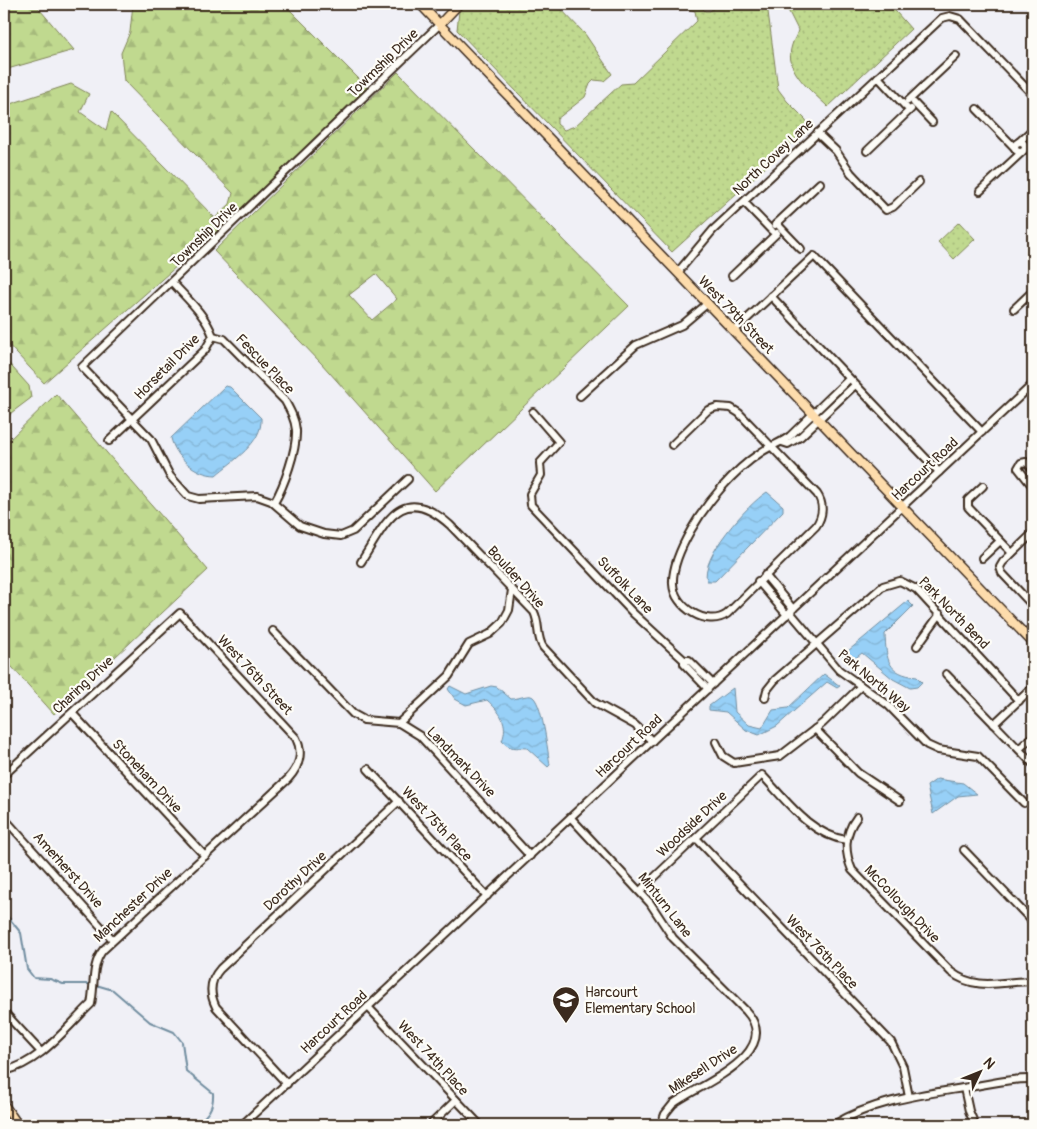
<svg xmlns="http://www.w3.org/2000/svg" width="1037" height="1129" font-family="Pangolin,sans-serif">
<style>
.green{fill:url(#green-dots);stroke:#7e8256}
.forest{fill:url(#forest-firs);stroke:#7e8256;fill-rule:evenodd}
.water{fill:url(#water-waves);stroke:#728ea0}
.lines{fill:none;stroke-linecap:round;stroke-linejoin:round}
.stream{stroke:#728ea0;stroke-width:2}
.minor-casing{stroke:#3b2a1e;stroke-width:10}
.major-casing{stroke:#3b2a1e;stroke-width:11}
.minor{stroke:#fdfcf7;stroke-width:6}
.major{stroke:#fddcac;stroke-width:8}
.labels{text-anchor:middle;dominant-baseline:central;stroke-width:4.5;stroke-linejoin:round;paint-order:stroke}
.street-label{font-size:14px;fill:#3b2a1e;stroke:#fdfcf7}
.poi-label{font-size:14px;fill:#3b2a1e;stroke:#fdfcf7;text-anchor:start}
</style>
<defs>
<pattern id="green-dots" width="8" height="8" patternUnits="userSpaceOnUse" patternTransform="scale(1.25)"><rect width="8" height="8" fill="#c0d98f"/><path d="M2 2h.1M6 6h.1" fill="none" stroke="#a6ba7b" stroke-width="1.8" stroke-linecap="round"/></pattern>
<pattern id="forest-firs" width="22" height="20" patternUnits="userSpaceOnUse" patternTransform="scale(1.25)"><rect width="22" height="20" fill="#c0d98f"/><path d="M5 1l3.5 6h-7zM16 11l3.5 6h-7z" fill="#a6ba7b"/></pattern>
<pattern id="water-waves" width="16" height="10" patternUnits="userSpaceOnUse" patternTransform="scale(1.25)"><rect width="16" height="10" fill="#97d0f7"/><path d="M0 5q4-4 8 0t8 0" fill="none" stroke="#83b3d3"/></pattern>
</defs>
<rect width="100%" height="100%" fill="#f0f0f6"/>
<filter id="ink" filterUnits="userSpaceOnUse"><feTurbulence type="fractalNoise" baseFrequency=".02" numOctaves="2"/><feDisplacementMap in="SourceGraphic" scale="10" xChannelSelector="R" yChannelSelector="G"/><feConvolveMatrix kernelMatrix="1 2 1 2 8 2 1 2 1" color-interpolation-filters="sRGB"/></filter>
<g filter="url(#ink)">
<!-- green -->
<g class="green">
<polygon points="467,4 556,4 585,34 612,74 604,81 594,80 590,84 585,97 557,119 557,124 564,130 575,126 621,84 633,83 697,21 695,11 674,4 698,4 705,11 710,11 719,4 767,4 778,89 787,101 806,120 808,125 790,145 672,252 457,30 459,11"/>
<path d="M 785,4 L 889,4 L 911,29 L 828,107 C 812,91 783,71 792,45 C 793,40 797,36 798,30 Z"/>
<polygon points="959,222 975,239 954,259 938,242"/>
</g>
<!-- forest -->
<g class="forest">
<polygon points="4,4 35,4 74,50 4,70"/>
<polygon points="133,4 284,4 367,87 245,206 44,383 4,340 4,106 71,84 89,94 80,112 106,130 111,112 215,218 230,204 233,193 124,81 121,53 130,32"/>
<path d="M 398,72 L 629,306 L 435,491 L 321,363 L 214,251 ZM 376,274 L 397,299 L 372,320 L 349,295 Z"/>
<polygon points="4,358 29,386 31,398 11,413 4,424"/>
<polygon points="56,394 208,570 54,714 4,658 4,445"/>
</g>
<!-- water -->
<g class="water">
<path d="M 225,386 L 230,387 L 261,418 C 263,443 232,461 216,475 C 196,475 175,457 171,438 Z"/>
<path d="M 767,492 L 783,506 L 783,511 L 715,581 L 707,581 C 699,558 748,504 767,492 Z"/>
<path d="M 908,601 L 913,606 L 885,634 C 886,660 888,674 917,677 L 922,682 L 917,687 L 910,688 L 893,679 L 862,653 L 849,663 L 842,656 Z"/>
<polygon points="824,674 840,686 837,688 827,682 777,726 759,735 746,730 726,712 709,710 709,706 733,688 735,712 749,725 762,728 773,710 788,708"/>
<path d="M 450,686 L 466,694 L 491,686 L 497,687 L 511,699 C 517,699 526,695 531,696 C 542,698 548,754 550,765 L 548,767 L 527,748 C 516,747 510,750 502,741 C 509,723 500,712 487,700 L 466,705 L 455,699 L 448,689 Z"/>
<polygon points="937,779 963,783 977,794 958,796 933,814 927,786"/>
</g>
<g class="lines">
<!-- stream -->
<g class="stream">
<polyline points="4,912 21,933 27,969 34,978 50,979 63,984 91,984"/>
<path d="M 96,985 L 113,990 L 150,1022 L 174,1032 L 182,1042 L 186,1071 L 213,1093 C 214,1109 207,1115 196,1125"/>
</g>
<!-- minor casing -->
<g class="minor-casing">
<g id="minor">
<polyline points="878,77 906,107"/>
<polyline points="908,101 956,56"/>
<polyline points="914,103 932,122"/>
<polyline points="977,109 1016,149"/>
<polyline points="817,133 836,151 851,173 886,210 893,207 919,182"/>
<polyline points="1019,142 1033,129"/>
<circle cx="1020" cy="147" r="5"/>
<polyline points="1025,145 1033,154"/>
<polyline points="867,151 911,109"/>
<polyline points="980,191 1022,152"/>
<polyline points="744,202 772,231"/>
<polyline points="775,225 820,183"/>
<polyline points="780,227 801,249"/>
<polyline points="678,272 713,230 942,18 950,16 960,19 1033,95"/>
<polyline points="732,276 777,233"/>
<polyline points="771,296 939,472"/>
<polyline points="1014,309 1033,291"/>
<polyline points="734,331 814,256 982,432"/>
<path d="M 213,336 L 224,339 L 285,401 C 290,410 295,419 296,430 C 297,450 284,486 274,503"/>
<polyline points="580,396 636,345 682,325 708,303"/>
<polyline points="533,412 559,442 540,463 541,475 530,494 531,505 633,613 684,660 689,660 713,684"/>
<path d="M 109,441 L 205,350 L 213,336 C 205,314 187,299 172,282"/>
<polyline points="782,442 788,444 800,437 855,385"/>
<path d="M 672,445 L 708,410 L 717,407 L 731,408 L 739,413 L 817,494 C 824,504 823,516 816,526 L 727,614 C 707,628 674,607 673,584 C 672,567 683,544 691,530 C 707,502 733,471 760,453 C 770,446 781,443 790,436 L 849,379"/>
<polyline points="1033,469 1026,462 1021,463 1018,468 1033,487"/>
<polyline points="408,479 353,531 341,536 324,534 300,526 271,501 257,496 199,499 188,496 170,476 151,439 82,367 440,24"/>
<polyline points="983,486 968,500 968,507 1012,553"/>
<polyline points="1033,533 1003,562 1000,567 1002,573 1033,606"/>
<polyline points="982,558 1000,541"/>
<path d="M 361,562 C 386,523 401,481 450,525 L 534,612 C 540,624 536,636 543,647 L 595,703 L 635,725 L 652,741"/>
<polyline points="765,575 793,609"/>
<polyline points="758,581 787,615"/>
<polyline points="790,612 839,670 888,705 927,745 938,750 978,756 1024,803"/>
<polyline points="273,631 353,714 364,720 399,723 420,736 530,856"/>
<polyline points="917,646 940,614"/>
<polyline points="684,660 684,664 708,689"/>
<polyline points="946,674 1033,764"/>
<polyline points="765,698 767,690 775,680 883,586 900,581 916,589 1019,701"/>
<polyline points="72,713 205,856"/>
<polyline points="399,723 449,676 469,644 490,634 502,623 509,610 512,590"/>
<polyline points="994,724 1033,687"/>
<polyline points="815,729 858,773 900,801"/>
<polyline points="716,742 723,756 734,763 780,756 823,723 861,686"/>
<polyline points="1019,749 1033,736"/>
<polyline points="368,769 487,896"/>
<path d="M 4,775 L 180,613 L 296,738 C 304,754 299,767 288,779 L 103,950 C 91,965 95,986 91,1004 C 65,1029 40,1063 4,1071"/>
<path d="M 857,817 C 844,834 844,851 852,870 L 951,972 C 977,992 1003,981 1033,981"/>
<polyline points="4,818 113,940"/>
<path d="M 571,818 L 650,903 L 673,938 L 746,1011 C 785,1054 698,1085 673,1104 L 665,1114 L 661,1125"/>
<polyline points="696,838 891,1042 903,1067 909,1097"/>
<polyline points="964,850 1033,922"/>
<path d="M 640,891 L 762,775 C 787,801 809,834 846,840"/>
<polyline points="368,1007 480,1125"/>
<polyline points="4,1012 41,1052"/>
<path d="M 287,1084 L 216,1007 C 209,993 210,980 220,969 L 399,801"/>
<polyline points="964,1088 969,1111 975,1125"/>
<polyline points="242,1125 1033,384"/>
<polyline points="430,1125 456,1100"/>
<path d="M 833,1125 C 875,1100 920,1095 969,1087 C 990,1084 1012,1078 1033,1079"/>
</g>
</g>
<!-- major casing -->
<g class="major-casing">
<g id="major">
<polyline points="420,4 1033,643"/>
<polyline points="440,24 459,4"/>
<polyline points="4,1105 18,1125"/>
</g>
</g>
<!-- minor -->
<use href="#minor" class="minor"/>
<!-- major -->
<use href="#major" class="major"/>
</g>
</g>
<!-- icons -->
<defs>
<g id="school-pin" transform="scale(1.4375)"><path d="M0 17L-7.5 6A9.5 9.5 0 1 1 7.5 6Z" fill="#3b2a1e" stroke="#fdfcf7"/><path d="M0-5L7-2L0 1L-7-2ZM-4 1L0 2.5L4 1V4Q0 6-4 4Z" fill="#fff"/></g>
</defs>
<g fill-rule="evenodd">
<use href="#school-pin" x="566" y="1000"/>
</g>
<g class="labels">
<!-- street labels -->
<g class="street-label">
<text transform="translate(383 63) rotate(-44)">Towmship Drive</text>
<text transform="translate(773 157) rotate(-43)">North Covey Lane</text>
<text transform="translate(204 235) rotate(-44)">Township Drive</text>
<text transform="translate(736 315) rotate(46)">West 79th Street</text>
<text transform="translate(265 364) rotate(46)">Fescue Place</text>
<text transform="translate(167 367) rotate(-45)">Horsetail Drive</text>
<text transform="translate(925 469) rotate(-43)">Harcourt Road</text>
<text transform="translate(516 577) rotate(48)">Boulder Drive</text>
<text transform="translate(625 585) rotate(46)">Suffolk Lane</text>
<text transform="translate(954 613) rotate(46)">Park North Bend</text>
<text transform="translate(255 675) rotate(47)">West 76th Street</text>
<text transform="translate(874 681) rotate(40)">Park North Way</text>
<text transform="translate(83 685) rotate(-43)">Charing Drive</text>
<text transform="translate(629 746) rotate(-43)">Harcourt Road</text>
<text transform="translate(461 762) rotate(46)">Landmark Drive</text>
<text transform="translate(147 776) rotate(47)">Stoneham Drive</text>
<text transform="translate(437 824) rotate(47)">West 75th Place</text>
<text transform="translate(692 824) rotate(-43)">Woodside Drive</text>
<text transform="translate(68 870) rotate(48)">Amerherst Drive</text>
<text transform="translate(295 881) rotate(-43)">Dorothy Drive</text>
<text transform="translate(902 904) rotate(46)">McCollough Drive</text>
<text transform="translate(133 905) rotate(-43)">Manchester Drive</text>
<text transform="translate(665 905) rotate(52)">Minturn Lane</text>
<text transform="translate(822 952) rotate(46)">West 76th Place</text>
<text transform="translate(334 1022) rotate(-43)">Harcourt Road</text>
<text transform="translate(433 1058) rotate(47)">West 74th Place</text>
<text transform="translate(703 1069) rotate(-33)">Mikesell Drive</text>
</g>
<!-- poi labels -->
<g class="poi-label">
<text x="585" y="992">Harcourt<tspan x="585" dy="16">Elementary School</tspan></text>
</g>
</g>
<!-- margin -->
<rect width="1037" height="1129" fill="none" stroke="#fdfcf7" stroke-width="20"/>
<rect x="10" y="10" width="1017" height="1109" fill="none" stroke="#3b2a1e" stroke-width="2" filter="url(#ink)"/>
<!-- north arrow -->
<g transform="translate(980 1072) rotate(47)" stroke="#fdfcf7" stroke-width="4" paint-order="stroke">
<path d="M0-4L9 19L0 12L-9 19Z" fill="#3b2a1e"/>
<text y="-8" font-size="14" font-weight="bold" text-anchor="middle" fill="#3b2a1e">N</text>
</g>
</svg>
